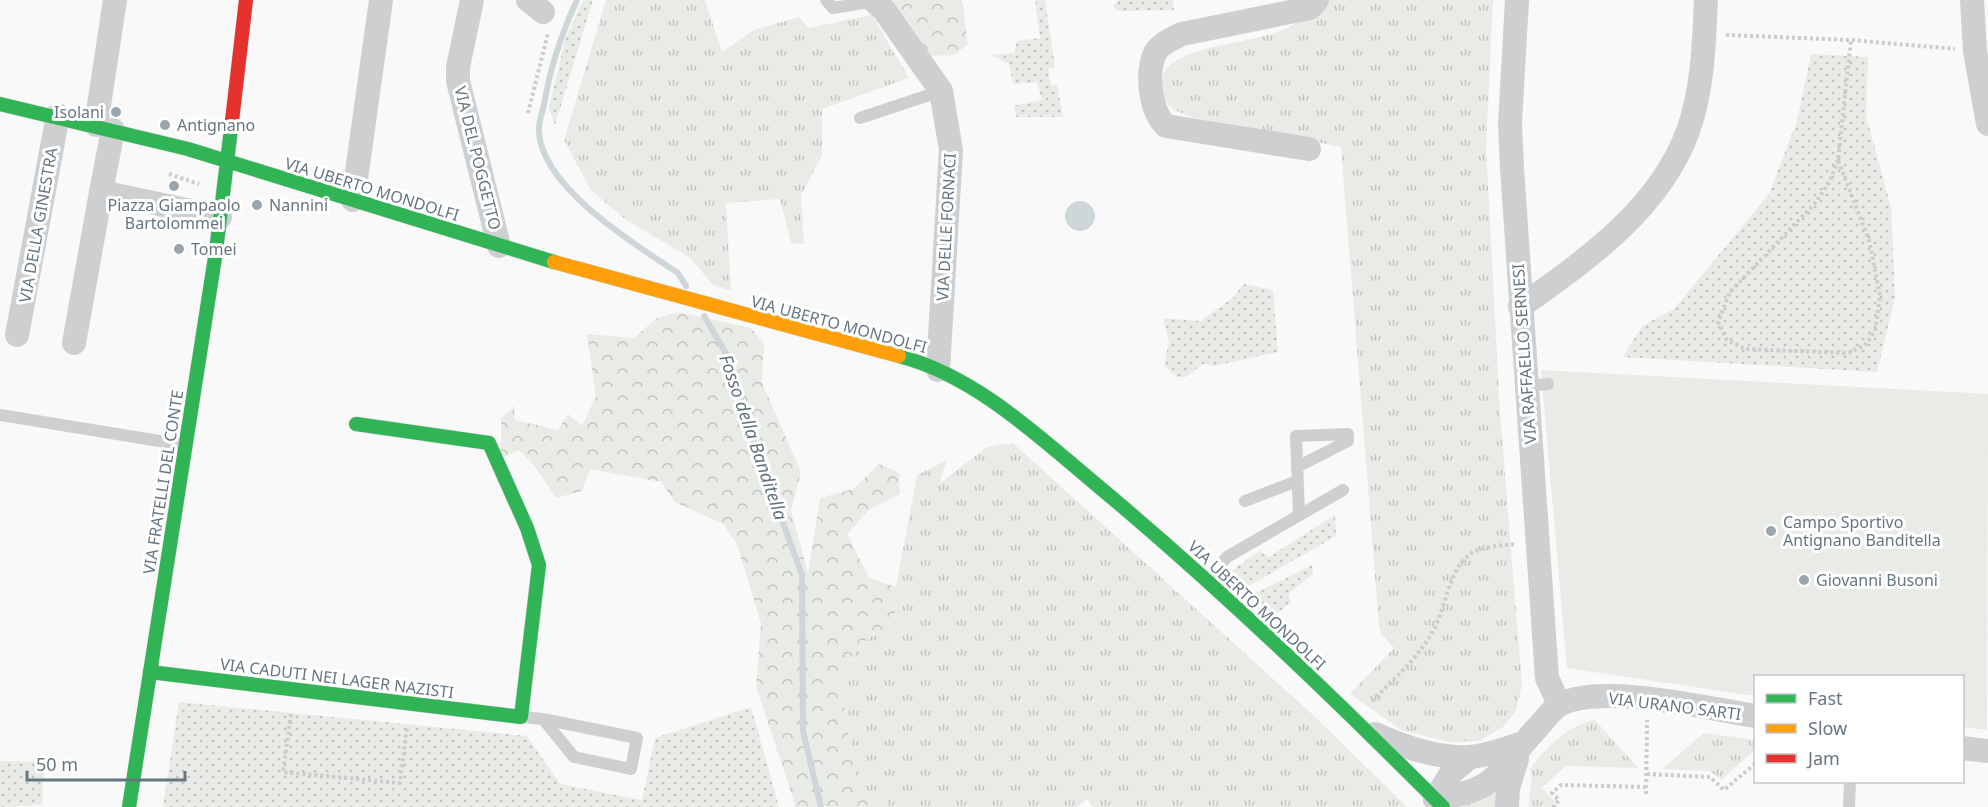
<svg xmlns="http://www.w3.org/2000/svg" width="1988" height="807" font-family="'Noto Sans',sans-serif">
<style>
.grass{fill:url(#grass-tufts)}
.forest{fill:url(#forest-crowns)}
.park{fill:url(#park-dots)}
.pitch{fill:#e8ebe6}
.water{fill:#ced6d9}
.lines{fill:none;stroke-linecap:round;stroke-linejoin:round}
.stream{stroke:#ced6d9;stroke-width:6}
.fast-casing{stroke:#d5d6d7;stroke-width:15}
.slow-casing{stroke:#d5d6d7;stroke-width:15}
.jam-casing{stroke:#d5d6d7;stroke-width:15}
.path{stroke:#cbcccd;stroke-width:4;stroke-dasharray:3 3;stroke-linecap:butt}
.lane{stroke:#cecfd0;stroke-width:12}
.street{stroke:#cecfd0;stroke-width:24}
.fast{stroke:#30b455;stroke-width:14}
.slow{stroke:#ff9f0a;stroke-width:14}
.jam{stroke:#e5322d;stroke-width:14}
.poi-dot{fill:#99a4ac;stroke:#fff;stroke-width:2}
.labels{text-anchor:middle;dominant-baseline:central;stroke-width:6;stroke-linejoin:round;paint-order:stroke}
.poi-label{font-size:16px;fill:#657683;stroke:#fff;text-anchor:start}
.street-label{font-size:16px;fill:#657683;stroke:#fff}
.water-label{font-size:18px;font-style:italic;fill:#60757c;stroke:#fff}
</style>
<defs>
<pattern id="grass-tufts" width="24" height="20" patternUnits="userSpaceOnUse" patternTransform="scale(1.5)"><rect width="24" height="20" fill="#e8ebe6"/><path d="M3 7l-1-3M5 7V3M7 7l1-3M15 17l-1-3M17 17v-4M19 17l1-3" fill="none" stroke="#c0c3c0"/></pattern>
<pattern id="forest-crowns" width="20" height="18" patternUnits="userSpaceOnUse" patternTransform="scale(1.5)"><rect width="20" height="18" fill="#e8ebe6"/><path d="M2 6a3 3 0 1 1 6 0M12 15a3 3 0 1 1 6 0" fill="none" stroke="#c0c3c0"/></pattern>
<pattern id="park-dots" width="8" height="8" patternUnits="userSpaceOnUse" patternTransform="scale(1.5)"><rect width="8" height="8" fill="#e8ebe6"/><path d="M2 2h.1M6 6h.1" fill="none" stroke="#c0c3c0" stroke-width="1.8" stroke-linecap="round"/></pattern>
</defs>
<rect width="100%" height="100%" fill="#f9f9f9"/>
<!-- grass -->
<g class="grass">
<polygon points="606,0 705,0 722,52 754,30 799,17 808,28 872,15 909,78 822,109 822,156 801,195 804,244 791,243 780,199 726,203 731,291 713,285 689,257 626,220 591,190 564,140"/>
<path d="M 1328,0 L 1493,0 L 1486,148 L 1500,414 L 1522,684 L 1516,711 L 1503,727 L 1480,741 L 1449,742 L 1401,730 L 1350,694 L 1394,648 L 1381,634 L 1379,626 L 1341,147 L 1195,118 C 1180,113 1163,108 1162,90 C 1162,82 1162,74 1167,68 C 1185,47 1243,43 1268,35 C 1292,28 1310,16 1328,0 Z"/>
<polygon points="1013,443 1314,716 1407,807 1093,807 1087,799 1077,807 887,807 886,801 858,787 838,673 875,632 894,625 896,587 917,475 947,460 939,484 987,447"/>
<path d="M 1595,720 L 1638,768 L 1566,766 L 1542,788 L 1555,802 L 1551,807 L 1529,807 C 1528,793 1534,782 1530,769 C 1546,748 1568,725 1595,720 Z"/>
<polygon points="1704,733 1755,740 1755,750 1721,780 1710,771 1662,769"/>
<polygon points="1501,785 1500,807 1463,807 1460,804"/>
</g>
<!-- forest -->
<g class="forest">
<polygon points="878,0 962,0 968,44 954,55 925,56"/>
<polygon points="679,312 751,328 764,344 762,383 801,472 791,511 808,573 820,498 853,489 879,464 899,473 900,494 870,509 847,534 869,578 896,587 894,626 874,632 838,673 858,786 886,801 887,807 796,807 756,686 761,624 737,544 723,524 675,502 661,482 590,469 582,491 556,498 536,468 519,450 501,458 501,418 514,406 515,420 558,430 568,414 582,426 596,396 587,334 634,338 657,318"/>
</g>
<!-- park -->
<g class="park">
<polygon points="583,0 593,0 555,125 549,108 565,40"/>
<polygon points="1035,0 1045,0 1055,67 1048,69 1051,85 1057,85 1063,117 1016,117 1014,106 1042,100 1037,82 1013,84 1009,64 991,55 1014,53 1017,41 1040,38"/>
<polygon points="1118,0 1173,0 1174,10 1117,11 1113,6"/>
<polygon points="1811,54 1868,57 1866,116 1891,207 1895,297 1877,372 1623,357 1642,326 1674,309 1769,194 1797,121"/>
<polygon points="1243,284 1273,290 1278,352 1214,366 1203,364 1186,377 1177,377 1164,366 1169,342 1163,318 1201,321 1235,296"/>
<polygon points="1335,515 1336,536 1243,589 1225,575 1260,551 1269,557"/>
<polygon points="1312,565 1313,574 1288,594 1291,602 1269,620 1249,596"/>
<polygon points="179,702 527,736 560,784 642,800 655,738 751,707 779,807 163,807"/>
<polygon points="0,761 44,762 42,805 0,807"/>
</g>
<!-- pitch -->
<polygon class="pitch" points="1541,370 1988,394 1987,730 1963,727 1962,676 1756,676 1755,696 1567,668"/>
<!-- water -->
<circle class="water" cx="1080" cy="216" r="15"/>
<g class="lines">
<!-- stream -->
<g class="stream">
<path d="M 577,0 C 561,35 550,67 544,105 C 542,113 538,124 539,132 C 542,188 636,245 678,273 L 686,286"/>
<polyline points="704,316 727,355 757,451 802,575 803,731 821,807"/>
</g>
<!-- fast casing -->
<g class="fast-casing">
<g id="fast">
<polyline points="0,104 188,149 554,262"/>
<path d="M 899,356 C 976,376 1039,437 1098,486 C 1219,587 1332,696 1443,807"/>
<polyline points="150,672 521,717 539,565 527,528 489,443 356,424"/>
<polyline points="129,807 216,251 232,121"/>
</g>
</g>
<!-- slow casing -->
<g class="slow-casing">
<polyline id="slow" points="554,262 899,356"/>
</g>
<!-- jam casing -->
<g class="jam-casing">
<polyline id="jam" points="232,121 246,0"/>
</g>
<!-- path -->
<g class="path">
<polyline points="1726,35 1851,40 1955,49"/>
<polyline points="528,113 548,33"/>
<polyline points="1838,160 1830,181 1816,202 1730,292 1718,322 1727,340 1746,349 1848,353 1865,345 1875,331 1880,296 1869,240 1838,160 1851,40"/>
<polyline points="169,174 199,184"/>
<path d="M 1372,701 C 1394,679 1418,658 1433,631 C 1446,608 1448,572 1469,555 C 1480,546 1500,546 1514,544"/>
<polyline points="291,714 283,772 400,783 407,727"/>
<polyline points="1647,774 1710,777 1724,790 1756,763"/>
<polyline points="1646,794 1647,720"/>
<polyline points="1556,807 1554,806 1559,800 1552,793 1561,785 1647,787"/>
</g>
<!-- lane -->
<g class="lane">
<polyline points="826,0 833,8 875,1"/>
<polyline points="860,118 941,91"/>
<polyline points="1525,386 1548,384"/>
<polyline points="0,415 184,445"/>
<polyline points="1297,467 1348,441 1348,434 1296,436 1299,515"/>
<polyline points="1245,501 1297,481"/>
<polyline points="1208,579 1227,557 1343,490"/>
<polyline points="522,717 543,719 574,757 631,769 637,738 543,719"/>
<polyline points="1849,807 1850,782"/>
</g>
<!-- street -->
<g class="street">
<polyline points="472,0 458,67 458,81 499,246"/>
<polyline points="528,0 543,12"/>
<polyline points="873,0 884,10 941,91 951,150 938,370"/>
<polyline points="1517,0 1510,123 1512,168 1547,678 1559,704"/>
<polyline points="1972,0 1975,51 1988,124"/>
<polyline points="96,125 115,0"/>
<polyline points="113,130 101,192 220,217"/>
<path d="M 1309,149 L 1166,126 C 1150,111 1146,74 1155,53 C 1160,44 1173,38 1182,34 L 1310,8 L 1317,0"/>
<polyline points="353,200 381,0"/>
<path d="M 1520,307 C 1586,260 1659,210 1688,131 C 1703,89 1704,44 1706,0"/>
<polyline points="17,335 58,115"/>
<polyline points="74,343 101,192"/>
<path d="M 1375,734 C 1402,746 1439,759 1469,757 C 1487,756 1506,748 1523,743"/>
<polyline points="1962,748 1988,751"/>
<path d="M 1435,799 C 1502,790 1497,770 1539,726 C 1545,719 1553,708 1561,704 C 1604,683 1708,709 1756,716"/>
<polyline points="1435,799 1452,772 1470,757"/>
<polyline points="1507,807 1508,788 1517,759"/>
</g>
<!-- fast -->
<use href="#fast" class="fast"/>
<!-- slow -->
<use href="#slow" class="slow"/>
<!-- jam -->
<use href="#jam" class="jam"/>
</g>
<!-- markers -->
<g class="poi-dot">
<circle cx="116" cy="112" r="6"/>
<circle cx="165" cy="125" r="6"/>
<circle cx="174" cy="186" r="6"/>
<circle cx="257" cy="205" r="6"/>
<circle cx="179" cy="249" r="6"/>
<circle cx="1771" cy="531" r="6"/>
<circle cx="1804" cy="580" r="6"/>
</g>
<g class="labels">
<!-- poi labels -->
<g class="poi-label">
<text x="104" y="112" text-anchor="end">Isolani</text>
<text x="177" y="125">Antignano</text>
<text x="174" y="205" text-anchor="middle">Piazza Giampaolo<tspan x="174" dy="18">Bartolommei</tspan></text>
<text x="269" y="205">Nannini</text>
<text x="191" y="249">Tomei</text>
<text x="1783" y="522">Campo Sportivo<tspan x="1783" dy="18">Antignano Banditella</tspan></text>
<text x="1816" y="580">Giovanni Busoni</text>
</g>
<!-- street labels -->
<g class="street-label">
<text transform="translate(478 158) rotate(76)">VIA DEL POGGETTO</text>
<text transform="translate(372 189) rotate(17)">VIA UBERTO MONDOLFI</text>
<text transform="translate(38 225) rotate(-80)">VIA DELLA GINESTRA</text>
<text transform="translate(946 227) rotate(-87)">VIA DELLE FORNACI</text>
<text transform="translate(839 324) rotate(15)">VIA UBERTO MONDOLFI</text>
<text transform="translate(1524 354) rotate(-94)">VIA RAFFAELLO SERNESI</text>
<text transform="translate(163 482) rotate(-81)">VIA FRATELLI DEL CONTE</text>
<text transform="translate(1257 605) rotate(43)">VIA UBERTO MONDOLFI</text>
<text transform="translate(337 678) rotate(7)">VIA CADUTI NEI LAGER NAZISTI</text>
<text transform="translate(1675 706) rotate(7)">VIA URANO SARTI</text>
</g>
<!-- water labels -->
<g class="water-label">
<text transform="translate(754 437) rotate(71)">Fosso della Banditella</text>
</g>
</g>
<!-- legend -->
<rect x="1754" y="675" width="210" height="108" fill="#ffffff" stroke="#c1c8cd" stroke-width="1.5"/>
<rect x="1766" y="694" width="30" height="9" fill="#30b455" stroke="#c1c8cd" stroke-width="1.5"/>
<text x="1808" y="705" font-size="18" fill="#657683">Fast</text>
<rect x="1766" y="724" width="30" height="9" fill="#ff9f0a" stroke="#c1c8cd" stroke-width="1.5"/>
<text x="1808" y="735" font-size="18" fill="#657683">Slow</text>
<rect x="1766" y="754" width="30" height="9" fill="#e5322d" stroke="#c1c8cd" stroke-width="1.5"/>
<text x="1808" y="765" font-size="18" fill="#657683">Jam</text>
<!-- scale -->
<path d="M27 771v9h158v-9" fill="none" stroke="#657683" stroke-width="3"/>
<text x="36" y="771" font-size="18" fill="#657683" stroke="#ffffff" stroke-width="4.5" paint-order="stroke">50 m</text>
</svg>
